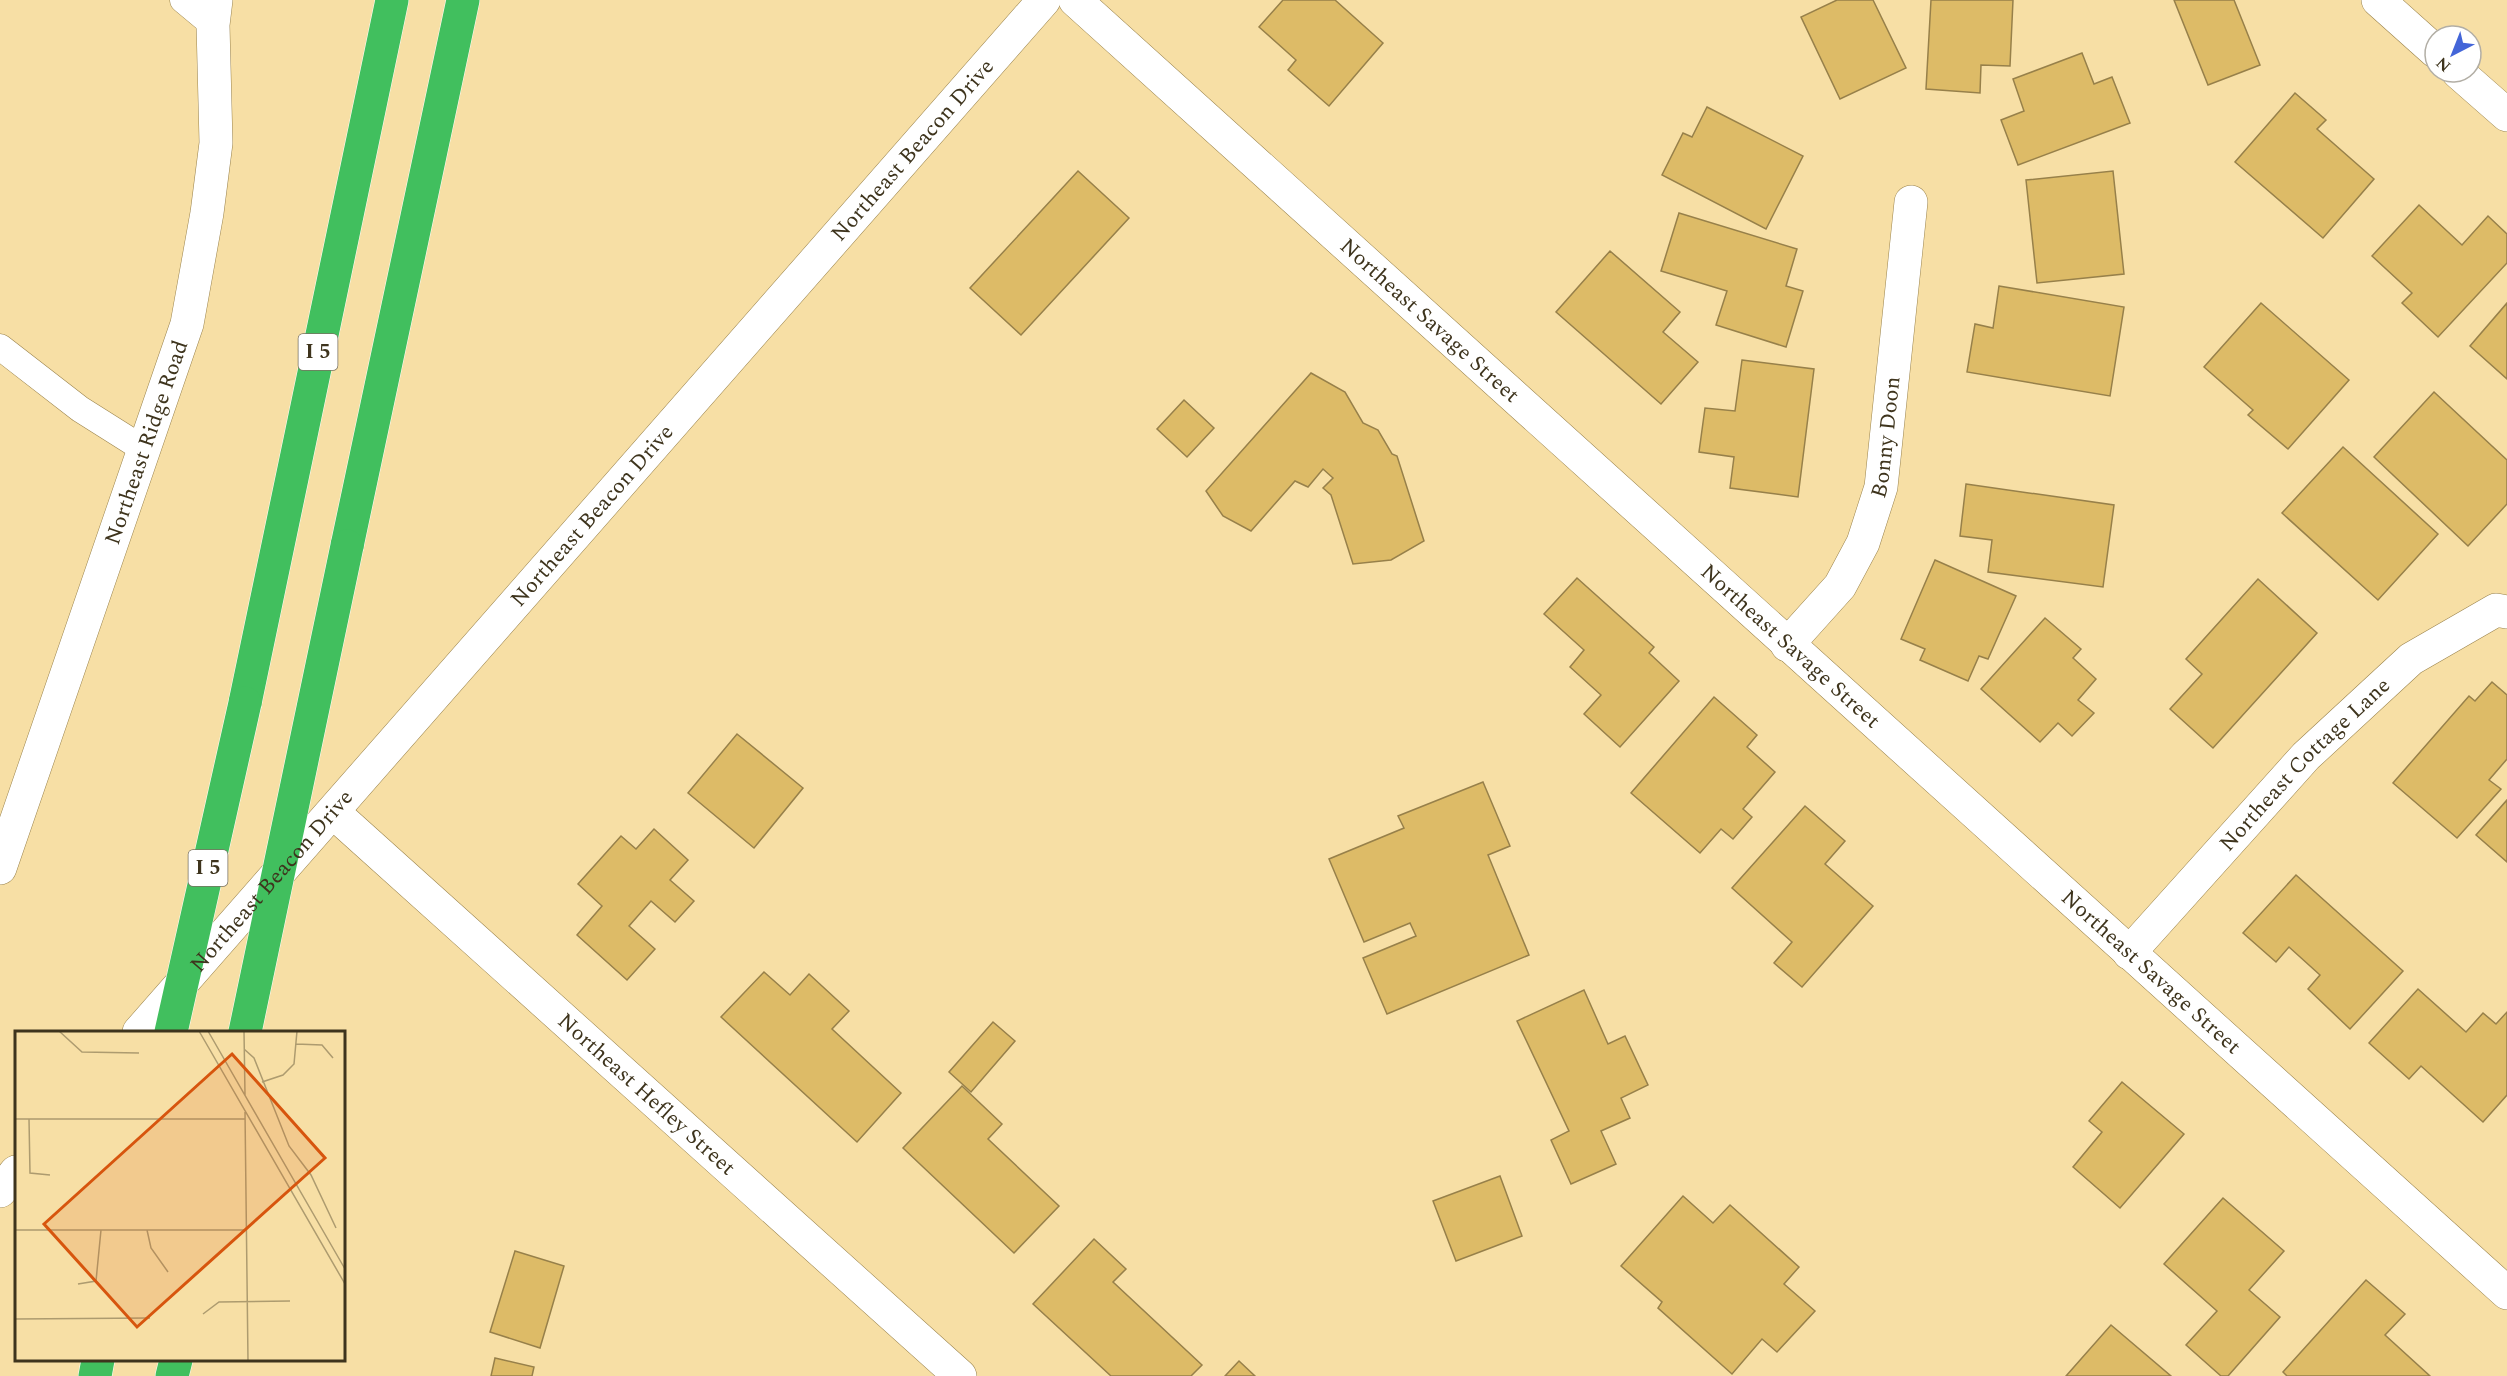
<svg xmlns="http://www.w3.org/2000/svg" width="2507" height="1376" font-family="Spectral,serif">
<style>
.building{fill:#ddbb67;stroke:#97804a;stroke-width:1.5}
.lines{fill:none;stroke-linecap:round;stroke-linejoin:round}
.service-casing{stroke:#9a834c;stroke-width:27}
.minor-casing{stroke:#9a834c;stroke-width:34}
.tertiary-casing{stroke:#9a834c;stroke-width:34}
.motorway-casing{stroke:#fff;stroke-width:34}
.service{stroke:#fff;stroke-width:26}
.minor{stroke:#fff;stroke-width:33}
.tertiary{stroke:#fff;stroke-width:33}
.motorway{stroke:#41bf5e;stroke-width:33}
.motorway-bridge-casing{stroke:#fff;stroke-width:34;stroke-linecap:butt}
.motorway-bridge{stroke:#41bf5e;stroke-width:33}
.labels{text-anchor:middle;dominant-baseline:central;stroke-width:4.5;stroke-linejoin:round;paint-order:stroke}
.shield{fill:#fff;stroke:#787161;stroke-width:1.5}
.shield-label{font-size:21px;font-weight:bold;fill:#3e341d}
.street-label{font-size:22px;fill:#3e341d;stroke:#fff}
.inset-road{fill:none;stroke:#ad9b6f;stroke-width:1.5}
.view{fill:#d7550e;fill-opacity:0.15;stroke:#d7550e;stroke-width:3}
.inset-edge{fill:none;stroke:#3e341d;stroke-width:3}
</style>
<rect width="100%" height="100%" fill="#f7dfa5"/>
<!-- building -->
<g class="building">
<polygon points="1283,0 1335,0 1383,43 1329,106 1288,70 1296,60 1259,27"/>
<polygon points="1837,0 1873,0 1906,68 1840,99 1801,17"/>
<polygon points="1931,0 2013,0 2010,66 1981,65 1980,93 1926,89"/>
<polygon points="2174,0 2234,0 2260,65 2208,85"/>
<polygon points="2082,53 2094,84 2112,77 2130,123 2018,165 2001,120 2024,111 2013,79"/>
<polygon points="2295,93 2326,120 2317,129 2374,179 2323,238 2235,162"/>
<polygon points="1707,107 1803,156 1766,229 1662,175 1683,133 1692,137"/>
<polygon points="1078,171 1129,218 1021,335 970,288"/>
<polygon points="2113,171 2124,274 2037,283 2026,180"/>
<polygon points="2419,205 2462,245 2488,216 2507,234 2507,263 2438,337 2402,303 2412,293 2372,256"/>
<polygon points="1679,213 1797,249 1786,286 1803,291 1786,347 1716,325 1727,291 1661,271"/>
<polygon points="1610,251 1680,312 1663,332 1698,362 1661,404 1556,312"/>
<polygon points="1999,286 2124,307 2110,396 1967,372 1975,324 1993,328"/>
<polygon points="2261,303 2349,380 2288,449 2248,415 2253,410 2204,367"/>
<polygon points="2507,303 2507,379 2470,346"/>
<polygon points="1742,360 1814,369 1798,497 1730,488 1734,457 1699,452 1705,408 1735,411"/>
<polygon points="1311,373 1345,392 1363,423 1378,430 1392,454 1397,456 1424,541 1391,560 1353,564 1331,495 1323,488 1333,478 1323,469 1308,487 1295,481 1251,531 1223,516 1206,491"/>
<polygon points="2434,392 2507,460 2507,504 2468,546 2374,457"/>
<polygon points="1184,400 1214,428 1187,457 1157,429"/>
<polygon points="2343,447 2438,534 2378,600 2282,513"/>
<polygon points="1966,484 2114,505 2103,587 1988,572 1992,540 1960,536"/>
<polygon points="1935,560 2016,596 1988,659 1979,656 1968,681 1920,660 1925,649 1901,639"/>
<polygon points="1577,578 1654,647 1649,653 1679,681 1620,747 1584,714 1601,695 1570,667 1584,650 1544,614"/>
<polygon points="2258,579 2317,633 2213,748 2170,709 2202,674 2186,659"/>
<polygon points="2045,618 2081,649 2073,658 2096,679 2078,700 2094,713 2072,736 2058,723 2040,742 1981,689"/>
<polygon points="2492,682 2507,695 2507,759 2489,780 2501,789 2457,838 2393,783 2469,696 2475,701"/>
<polygon points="1714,697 1757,735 1747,747 1775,772 1743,809 1752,817 1733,839 1721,829 1700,853 1631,793"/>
<polygon points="737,734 803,788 754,848 688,793"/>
<polygon points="1483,782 1510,846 1488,855 1529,955 1387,1014 1363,958 1416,936 1410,923 1364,942 1329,859 1404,828 1398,816"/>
<polygon points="2507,800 2507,862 2476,835"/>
<polygon points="1805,806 1845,841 1825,864 1873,906 1802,987 1774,963 1792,942 1732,888"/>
<polygon points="654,829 688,860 670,880 694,901 675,922 651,901 629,926 655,949 627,980 577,935 602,906 578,884 621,836 636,849"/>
<polygon points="2296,875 2403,971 2350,1029 2308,989 2320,975 2289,947 2276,962 2243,933"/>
<polygon points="764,972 790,995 809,974 849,1011 832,1029 901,1093 857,1142 721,1017"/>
<polygon points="2418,989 2466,1032 2483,1013 2496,1024 2507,1012 2507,1095 2483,1122 2421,1066 2409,1079 2369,1043"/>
<polygon points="1584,990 1608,1044 1625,1036 1648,1085 1621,1098 1630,1118 1601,1131 1616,1164 1571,1184 1551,1140 1569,1131 1517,1021"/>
<polygon points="993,1022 1015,1041 971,1092 949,1072"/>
<polygon points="2122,1082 2184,1134 2120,1208 2073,1167 2102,1132 2089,1121"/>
<polygon points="962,1086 1002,1124 988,1139 1059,1206 1014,1253 903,1148"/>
<polygon points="1500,1176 1522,1236 1456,1261 1433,1201"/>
<polygon points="1683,1196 1713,1223 1730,1205 1799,1267 1784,1284 1815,1311 1777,1352 1762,1339 1732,1374 1658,1308 1662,1302 1621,1266"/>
<polygon points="2223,1198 2284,1251 2249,1290 2280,1317 2228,1376 2221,1376 2186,1345 2217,1311 2164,1264"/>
<polygon points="1094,1239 1126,1269 1113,1282 1202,1365 1191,1376 1111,1376 1033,1304"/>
<polygon points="515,1251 564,1266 540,1348 490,1332"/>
<polygon points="2366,1280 2405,1314 2385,1335 2430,1376 2287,1376 2283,1372"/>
<polygon points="2111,1325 2171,1376 2066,1376"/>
<polygon points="495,1358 534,1367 532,1376 491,1376"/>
<polygon points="1239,1361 1255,1376 1225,1376"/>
</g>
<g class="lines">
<!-- service casing -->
<g class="service-casing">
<g id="service">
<polyline points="183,0 213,25"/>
<polyline points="0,347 80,409 145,450"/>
</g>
</g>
<!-- minor casing -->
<g class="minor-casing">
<g id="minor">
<polyline points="2378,0 2435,51"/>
<polyline points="2458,72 2507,115"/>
<path id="s1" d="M 1787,645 L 1840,586 L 1863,543 L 1881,487 L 1911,202"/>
<path id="s2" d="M 333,812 L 960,1376"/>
<path id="s3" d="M 0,868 L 187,324 L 207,213 L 216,143 L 213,25 L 216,0"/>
<path id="s4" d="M 2129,953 L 2306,756 L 2411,659 L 2496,610 L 2507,612"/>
</g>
</g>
<!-- tertiary casing -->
<g class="tertiary-casing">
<g id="tertiary">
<path id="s5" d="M 1075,0 L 2507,1293"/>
<path id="s6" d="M 139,1032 L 1044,0"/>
<polyline points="0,1191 16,1172"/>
</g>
</g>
<!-- motorway casing -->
<g class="motorway-casing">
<g id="motorway">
<polyline points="347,546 463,0"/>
<polyline points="245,703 392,0"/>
<polyline points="95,1376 98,1360"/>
<polyline points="172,1376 176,1360"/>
</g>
</g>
<!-- service -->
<use href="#service" class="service"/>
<!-- minor -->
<use href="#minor" class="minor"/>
<!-- tertiary -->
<use href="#tertiary" class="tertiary"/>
<!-- motorway -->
<use href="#motorway" class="motorway"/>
<!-- motorway-bridge casing -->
<g class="motorway-bridge-casing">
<g id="motorway-bridge">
<polyline points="171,1032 245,703"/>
<polyline points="245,1032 347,546"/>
</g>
</g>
<!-- motorway-bridge -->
<use href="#motorway-bridge" class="motorway-bridge"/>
</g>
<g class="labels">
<!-- shield labels -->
<g class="shield">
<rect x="298.5" y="334" width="39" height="36" rx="4.5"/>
<rect x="188.5" y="850" width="39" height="36" rx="4.5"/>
</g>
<g class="shield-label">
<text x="318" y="352">I 5</text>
<text x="208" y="868">I 5</text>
</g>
<!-- street labels -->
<g class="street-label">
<text stroke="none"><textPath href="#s6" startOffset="1173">Northeast Beacon Drive</textPath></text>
<text stroke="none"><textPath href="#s5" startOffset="478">Northeast Savage Street</textPath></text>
<text stroke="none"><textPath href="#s1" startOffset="237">Bonny Doon</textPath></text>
<text stroke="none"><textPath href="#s3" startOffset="450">Northeast Ridge Road</textPath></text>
<text stroke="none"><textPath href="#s6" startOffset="687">Northeast Beacon Drive</textPath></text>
<text stroke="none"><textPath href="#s5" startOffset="964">Northeast Savage Street</textPath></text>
<text stroke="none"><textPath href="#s4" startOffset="258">Northeast Cottage Lane</textPath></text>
<text stroke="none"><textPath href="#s6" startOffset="201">Northeast Beacon Drive</textPath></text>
<text stroke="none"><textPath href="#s5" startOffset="1450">Northeast Savage Street</textPath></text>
<text stroke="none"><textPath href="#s2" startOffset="422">Northeast Hefley Street</textPath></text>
</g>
</g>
<!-- overview -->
<g transform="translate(15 1031)">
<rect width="330" height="330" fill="#f7dfa5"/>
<path class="inset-road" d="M 44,0 L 67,21 L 124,22M 184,0 L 330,253M 193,0 L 330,238M 229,0 L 230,64M 281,13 L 307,14 L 318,27M 229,18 L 239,27 L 274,115 L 296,144 L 321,197M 247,51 L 268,44 L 279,33 L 282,0M 230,81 L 233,330M 0,88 L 230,88M 14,88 L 15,142 L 35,144M 0,199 L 232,199M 132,199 L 136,217 L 153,241M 63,253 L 81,250 L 86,199M 188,283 L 204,271 L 275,270M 0,288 L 135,287"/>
<path class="view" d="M 217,23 L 310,127 L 122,296 L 29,193 Z"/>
<rect width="330" height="330" class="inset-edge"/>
</g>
<!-- north arrow -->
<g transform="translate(2453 54) rotate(222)"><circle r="28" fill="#ffffff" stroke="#b2aea5" stroke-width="1.5"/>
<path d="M0-4.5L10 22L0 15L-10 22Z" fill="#4365d8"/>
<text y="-9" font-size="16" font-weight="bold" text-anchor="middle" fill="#3e341d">N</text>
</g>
</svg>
